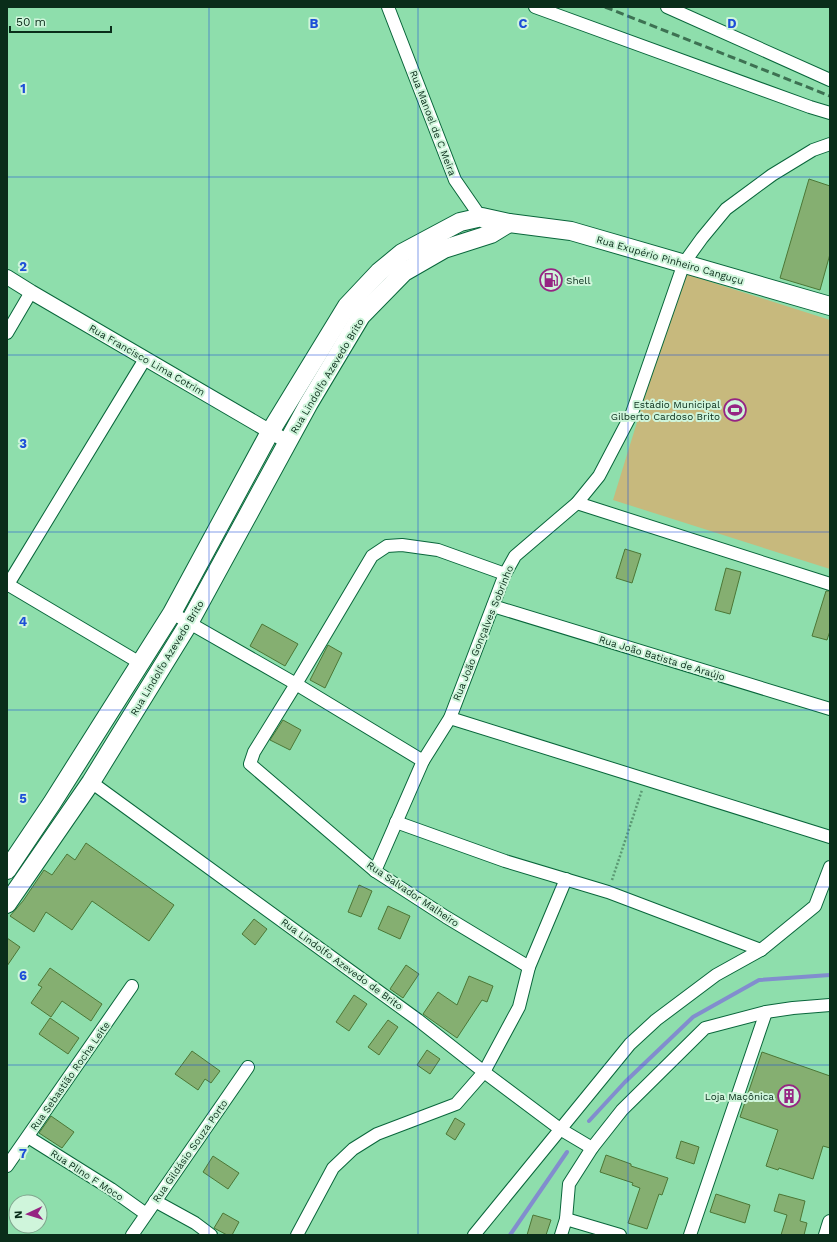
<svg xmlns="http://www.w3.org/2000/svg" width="837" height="1242" font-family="'Work Sans',sans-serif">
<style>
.green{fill:#c7b97d}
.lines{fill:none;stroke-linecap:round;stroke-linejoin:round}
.stream{stroke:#828dce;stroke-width:4}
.building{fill:#85af71;stroke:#4c7736}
.minor-casing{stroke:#09663b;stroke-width:14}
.tertiary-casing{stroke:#09663b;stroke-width:16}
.primary-casing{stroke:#09663b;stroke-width:20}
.path{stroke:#5b9973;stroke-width:2.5;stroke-dasharray:2 2;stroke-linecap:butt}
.minor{stroke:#fff;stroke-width:12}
.tertiary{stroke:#fff;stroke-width:14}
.primary{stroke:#fff;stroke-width:18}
.rail{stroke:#3d7152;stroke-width:3;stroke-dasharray:8 4;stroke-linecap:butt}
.grid{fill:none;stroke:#1d4ed8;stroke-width:1;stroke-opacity:0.55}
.labels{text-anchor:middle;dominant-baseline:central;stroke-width:4;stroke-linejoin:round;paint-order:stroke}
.street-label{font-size:10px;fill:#0a2d1a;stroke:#cff5db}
.poi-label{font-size:10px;fill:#0a2d1a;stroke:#cff5db;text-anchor:end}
.grid-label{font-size:13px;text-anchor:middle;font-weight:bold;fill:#1d4ed8;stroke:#cff5db;stroke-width:4;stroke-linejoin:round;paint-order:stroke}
</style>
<rect width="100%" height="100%" fill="#8edeac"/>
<!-- green -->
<polygon class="green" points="683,273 830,320 830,569 613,500"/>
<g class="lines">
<!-- stream -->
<g class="stream">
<polyline points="589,1121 625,1082 693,1017 759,980 830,975"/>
<polyline points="510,1235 567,1152"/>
</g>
</g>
<!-- building -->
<g class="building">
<polygon points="809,179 830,186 830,254 820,290 780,278"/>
<polygon points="625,549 641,554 632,583 616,578"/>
<polygon points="726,568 741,572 730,614 715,610"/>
<polygon points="826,591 830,591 830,631 827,640 812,636"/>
<polygon points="262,624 298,644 285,666 250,646"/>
<polygon points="328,645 342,653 325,688 310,680"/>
<polygon points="283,720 301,730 290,750 270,740"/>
<polygon points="86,843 174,905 149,941 92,901 72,930 46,912 34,932 10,916 23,901 44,870 52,875 67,854 75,860"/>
<polygon points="359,885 372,891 361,917 348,912"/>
<polygon points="388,906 410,916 400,939 378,929"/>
<polygon points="254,919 267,929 255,945 242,934"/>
<polygon points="7,938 20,947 7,966"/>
<polygon points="406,965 419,974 403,998 390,989"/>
<polygon points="50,968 102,1004 91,1021 62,1001 51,1017 31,1003 42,987 38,985"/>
<polygon points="469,976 493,986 487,1002 482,1000 457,1038 423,1014 438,992 457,1005"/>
<polygon points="354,995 367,1004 349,1031 336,1022"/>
<polygon points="50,1018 79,1038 68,1054 39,1034"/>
<polygon points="388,1020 398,1027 379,1055 368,1047"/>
<polygon points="427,1050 440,1059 430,1074 417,1065"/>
<polygon points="192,1051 220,1071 211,1083 205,1079 198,1090 175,1074"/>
<polygon points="762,1052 830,1076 830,1148 823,1146 813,1179 779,1168 778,1170 766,1166 778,1130 740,1117"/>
<polygon points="51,1116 74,1132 62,1148 39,1133"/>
<polygon points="455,1118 465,1124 455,1140 446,1134"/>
<polygon points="681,1141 699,1147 694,1164 676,1158"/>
<polygon points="606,1155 631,1164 631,1166 668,1178 662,1195 659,1194 647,1229 628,1223 640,1188 632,1185 633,1183 600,1172"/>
<polygon points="213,1156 239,1173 228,1189 203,1172"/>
<polygon points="716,1194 750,1205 745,1223 710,1212"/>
<polygon points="779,1194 805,1201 800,1221 807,1223 804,1235 781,1235 787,1215 774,1211"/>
<polygon points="223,1213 239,1222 232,1235 227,1235 214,1228"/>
<polygon points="533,1215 551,1220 546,1235 527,1235"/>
</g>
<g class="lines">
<!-- minor casing -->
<g class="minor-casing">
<g id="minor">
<polyline points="388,7 455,180 484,222"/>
<polyline points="535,7 810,107 830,113"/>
<polyline points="667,7 830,80"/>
<polyline points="7,333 31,292"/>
<polyline points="577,503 830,584"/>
<polyline points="505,574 438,550 402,545 387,546 372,556 296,684 254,752 250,764 375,871 446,917 529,967"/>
<polyline points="7,584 140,663"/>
<polyline points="7,586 145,359"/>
<polyline points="493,606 830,709"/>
<polyline points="172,613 296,684 423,761"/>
<polyline points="450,718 830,837"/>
<polyline points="91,782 418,1020 484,1072 560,1129 592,1148"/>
<polyline points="396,822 505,861 608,892 761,950"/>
<polyline points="375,871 423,761 450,718 505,574 515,556 577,503 599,476 632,413 684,263 702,238 726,209 772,175 813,150 830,144"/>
<polyline points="28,1137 111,1189 146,1214"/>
<polyline points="7,1166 132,986"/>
<polyline points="155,1201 195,1223 211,1235"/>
<polyline points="566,1219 620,1235"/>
<polyline points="132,1235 248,1067"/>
<polyline points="297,1235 333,1168 353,1149 377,1134 456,1104 484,1072 519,1007 529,967 566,879"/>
<polyline points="474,1235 630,1044 656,1020 716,975 761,950 815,906 830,867"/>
<polyline points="561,1235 566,1219 569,1184 592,1148 622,1110 705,1028 766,1012 793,1008 830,1005"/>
<polyline points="690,1235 766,1012"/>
</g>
</g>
<!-- tertiary casing -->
<g class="tertiary-casing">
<g id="tertiary">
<polyline points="7,277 31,292 288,442"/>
<polyline points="826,1235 830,1222"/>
</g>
</g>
<!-- primary casing -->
<g class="primary-casing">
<g id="primary">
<polyline points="7,870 52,803 172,613 270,432 347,306 379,272 402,253 460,222 482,217 509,223 571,231 830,306"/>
<polyline points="7,904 91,782 189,623 309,403 361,316 404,272 444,249 491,234 509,223"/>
</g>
</g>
<!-- path -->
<polyline class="path" points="612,880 642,790"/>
<!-- minor -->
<use href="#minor" class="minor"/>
<!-- tertiary -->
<use href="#tertiary" class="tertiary"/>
<!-- primary -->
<use href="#primary" class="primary"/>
<!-- rail -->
<polyline class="rail" points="605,7 830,96"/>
</g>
<!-- grid -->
<path class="grid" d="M 209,7 L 209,1235M 418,7 L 418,1235M 628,7 L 628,1235M 7,177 L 830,177M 7,355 L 830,355M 7,532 L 830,532M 7,710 L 830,710M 7,887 L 830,887M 7,1065 L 830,1065"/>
<!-- icons -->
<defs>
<g id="fuel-ring" transform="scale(1.15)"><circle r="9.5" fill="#cff5db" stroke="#962483" stroke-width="1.5"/><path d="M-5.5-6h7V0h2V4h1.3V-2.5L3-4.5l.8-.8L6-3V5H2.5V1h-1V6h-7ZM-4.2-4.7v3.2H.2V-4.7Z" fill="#962483"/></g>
<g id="stadium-ring" transform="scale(1.15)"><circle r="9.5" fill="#cff5db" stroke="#962483" stroke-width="1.5"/><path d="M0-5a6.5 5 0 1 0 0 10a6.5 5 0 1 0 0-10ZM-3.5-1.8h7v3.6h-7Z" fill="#962483"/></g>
<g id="building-ring" transform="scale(1.15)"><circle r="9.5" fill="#cff5db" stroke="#962483" stroke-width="1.5"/><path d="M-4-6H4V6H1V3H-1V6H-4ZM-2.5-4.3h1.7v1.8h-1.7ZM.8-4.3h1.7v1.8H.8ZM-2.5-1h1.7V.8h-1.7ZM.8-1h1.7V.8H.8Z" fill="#962483"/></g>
</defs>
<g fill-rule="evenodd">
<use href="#fuel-ring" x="551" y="280"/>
<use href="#stadium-ring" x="735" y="410"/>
<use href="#building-ring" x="789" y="1096"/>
</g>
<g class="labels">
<!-- street labels -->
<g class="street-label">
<text transform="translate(433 123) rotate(69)">Rua Manoel de C Meira</text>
<text transform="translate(670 260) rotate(16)">Rua Exupério Pinheiro Canguçu</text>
<text transform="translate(147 360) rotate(30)">Rua Francisco Lima Cotrim</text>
<text transform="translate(327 376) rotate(-59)">Rua Lindolfo Azevedo Brito</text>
<text transform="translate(483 633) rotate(-68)">Rua João Gonçalves Sobrinho</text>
<text transform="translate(167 658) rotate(-59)">Rua Lindolfo Azevedo Brito</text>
<text transform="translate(662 658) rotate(17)">Rua João Batista de Araújo</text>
<text transform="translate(413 894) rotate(34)">Rua Salvador Malheiro</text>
<text transform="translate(342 964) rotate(36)">Rua Lindolfo Azevedo de Brito</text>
<text transform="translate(70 1076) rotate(-55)">Rua Sebastião Rocha Leite</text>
<text transform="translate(190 1151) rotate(-55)">Rua Gildásio Souza Porto</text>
<text transform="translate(87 1175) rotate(33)">Rua Plino F Moco</text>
</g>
<!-- poi labels -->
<g class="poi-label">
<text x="566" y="280" text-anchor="start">Shell</text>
<text x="720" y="404">Estádio Municipal<tspan x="720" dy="12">Gilberto Cardoso Brito</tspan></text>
<text x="774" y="1096">Loja Maçônica</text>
</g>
</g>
<g class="grid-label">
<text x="314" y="28">B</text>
<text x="523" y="28">C</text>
<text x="732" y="28">D</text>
<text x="23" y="93">1</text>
<text x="23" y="271">2</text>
<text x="23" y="448">3</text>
<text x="23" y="626">4</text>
<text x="23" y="803">5</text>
<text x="23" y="980">6</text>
<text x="23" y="1158">7</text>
</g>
<!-- border -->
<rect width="837" height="1242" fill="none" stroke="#0a2d1a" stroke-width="16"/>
<!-- north arrow -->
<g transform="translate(28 1214) rotate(266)"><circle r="19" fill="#cff5db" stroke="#80a58e"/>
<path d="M0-3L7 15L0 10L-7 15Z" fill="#962483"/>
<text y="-6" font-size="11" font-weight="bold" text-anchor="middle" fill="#0a2d1a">N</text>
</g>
<!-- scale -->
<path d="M10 26v6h101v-6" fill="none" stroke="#0a2d1a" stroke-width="2"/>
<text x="16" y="26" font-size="12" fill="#0a2d1a" stroke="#cff5db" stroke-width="3" paint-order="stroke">50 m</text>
</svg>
